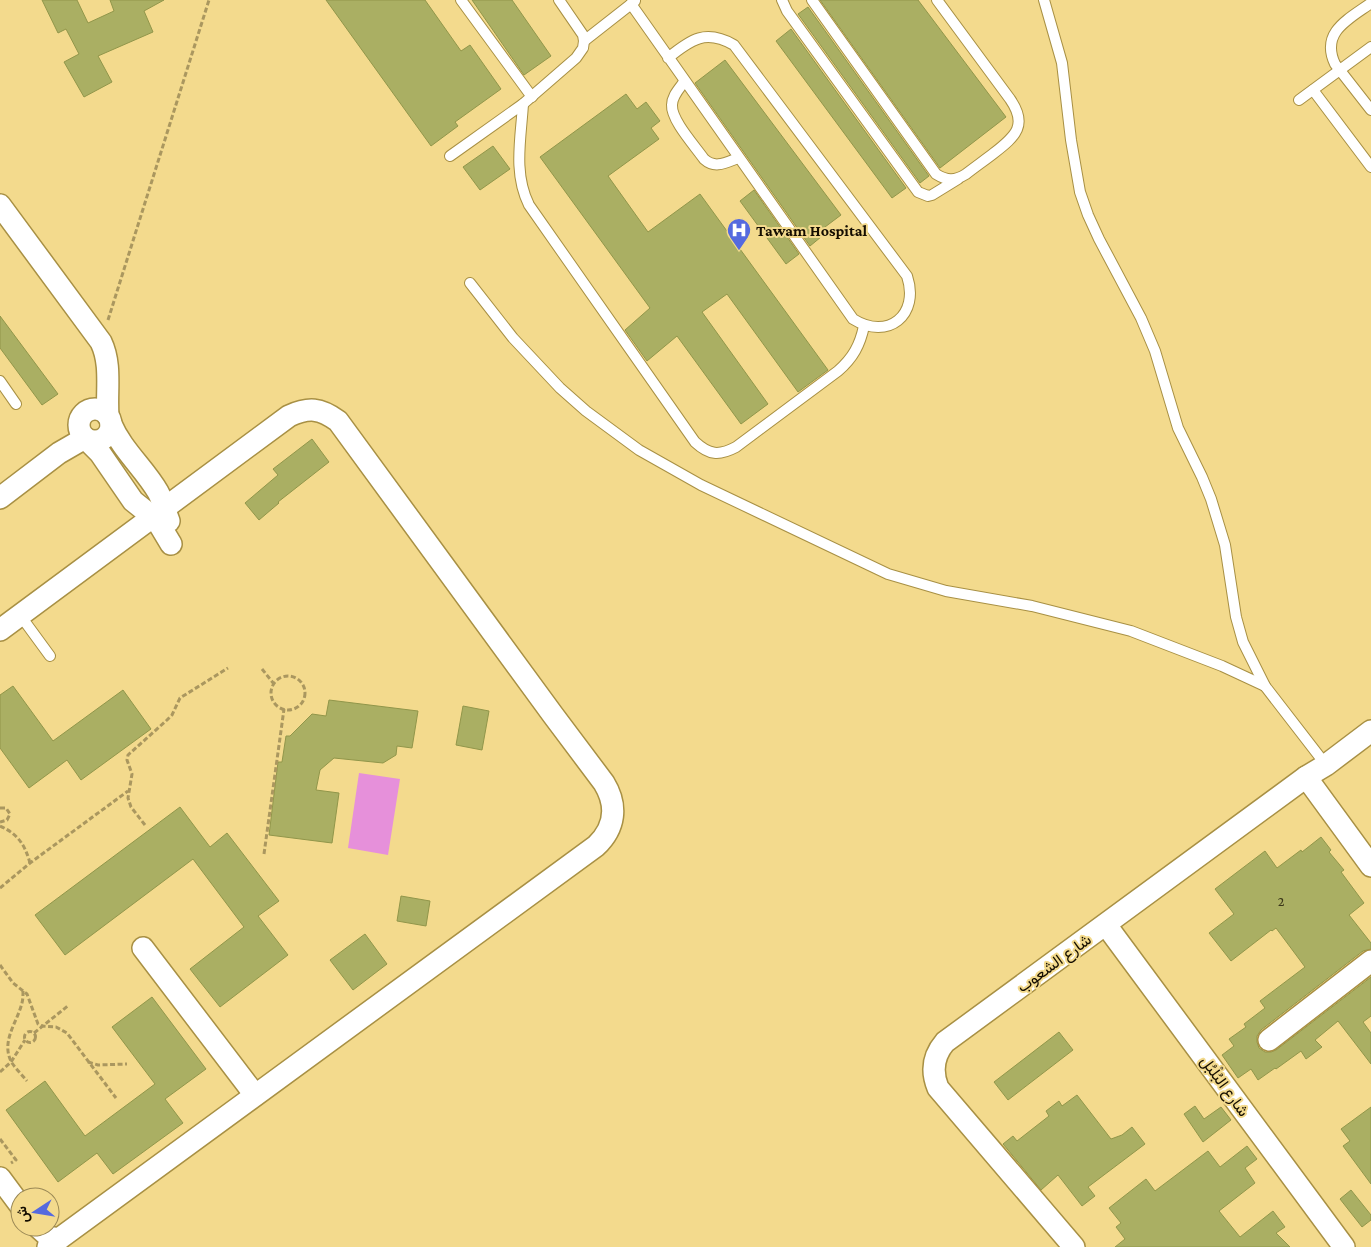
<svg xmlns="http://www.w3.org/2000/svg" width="1371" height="1247" font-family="'Crimson Pro',Vazirmatn,serif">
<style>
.water{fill:#e690da}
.building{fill:#aaaf63;stroke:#91964a}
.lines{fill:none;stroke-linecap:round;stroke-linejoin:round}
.lane-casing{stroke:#a89044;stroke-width:12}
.street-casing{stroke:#a89044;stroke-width:24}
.path{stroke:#aa975f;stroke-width:3;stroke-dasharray:5 2.5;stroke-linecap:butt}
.lane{stroke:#fff;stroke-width:10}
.street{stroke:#fff;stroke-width:21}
.labels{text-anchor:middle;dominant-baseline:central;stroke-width:4;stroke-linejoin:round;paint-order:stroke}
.number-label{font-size:14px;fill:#3a3619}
.poi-label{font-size:16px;font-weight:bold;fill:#140d00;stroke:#f3da8d;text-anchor:start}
.street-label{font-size:16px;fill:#140d00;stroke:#f3da8d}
</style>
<rect width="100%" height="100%" fill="#f3da8d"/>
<!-- water -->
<polygon class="water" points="359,773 400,779 388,855 348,848"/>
<!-- building -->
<g class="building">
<polygon points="42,0 77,0 88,23 114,11 110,0 164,0 144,11 153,32 98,56 112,82 84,97 64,62 79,54 66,29 58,33"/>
<polygon points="326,0 425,0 461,51 470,45 501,89 455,122 458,126 431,146"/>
<polygon points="472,0 512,0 551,56 524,75"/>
<polygon points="820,0 918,0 1006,117 940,168"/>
<polygon points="808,7 929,176 920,183 798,14"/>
<polygon points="791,29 906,188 892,198 776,41"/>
<polygon points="725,60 841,215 817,233 821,237 810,246 695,83"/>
<polygon points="626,94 637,109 646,102 660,121 651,128 659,139 608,176 648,232 700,194 828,370 798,392 727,294 702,312 768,404 741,424 677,336 647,361 625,330 650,308 540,157"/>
<polygon points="493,146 510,169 480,190 463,167"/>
<polygon points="754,190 799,254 786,264 740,201"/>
<polygon points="0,316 58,394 42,405 0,348"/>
<polygon points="312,439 329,462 278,502 279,503 259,520 245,503 278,475 273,469"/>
<polygon points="13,686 53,741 123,690 151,729 81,780 67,760 29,788 0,748 0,695"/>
<polygon points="329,700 418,711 412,748 397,746 396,755 383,763 334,758 320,770 316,790 339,793 332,843 269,835 278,762 282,762 286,736 290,736 312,714 326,716"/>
<polygon points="463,706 489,711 482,750 456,745"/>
<polygon points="180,807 210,847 227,833 279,901 258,916 288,955 220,1007 190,969 244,927 193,859 65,955 35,915"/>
<polygon points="1321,837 1331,850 1329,852 1344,870 1341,872 1364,903 1349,915 1371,943 1371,949 1363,951 1261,1030 1257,1036 1257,1042 1259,1048 1265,1052 1271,1052 1276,1050 1371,977 1371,1016 1363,1022 1371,1033 1371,1064 1338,1021 1315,1040 1322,1047 1306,1059 1301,1051 1276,1069 1275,1068 1258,1080 1251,1069 1238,1078 1222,1055 1234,1046 1229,1039 1246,1027 1244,1024 1265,1008 1260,1001 1305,967 1276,928 1272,931 1271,930 1231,961 1209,933 1234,914 1215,889 1265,851 1277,868 1301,850 1302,852"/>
<polygon points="401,896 430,901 426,926 397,921"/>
<polygon points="365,934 387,964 353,990 330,960"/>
<polygon points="152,997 206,1069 165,1099 183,1123 113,1174 97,1153 58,1182 6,1110 45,1081 85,1136 155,1084 112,1027"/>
<polygon points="1059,1032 1073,1050 1008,1100 994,1082"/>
<polygon points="1077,1095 1111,1139 1122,1135 1132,1127 1145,1144 1088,1187 1095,1196 1082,1206 1058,1175 1041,1190 1003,1144 1013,1136 1017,1141 1049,1116 1046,1111 1059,1101 1062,1106"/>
<polygon points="1195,1106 1204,1119 1221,1107 1231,1120 1203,1142 1184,1114"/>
<polygon points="1371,1107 1371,1184 1343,1146 1350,1141 1341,1129"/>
<polygon points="1247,1146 1257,1159 1245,1168 1255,1183 1219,1211 1240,1237 1273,1211 1285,1227 1276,1233 1290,1247 1115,1247 1125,1239 1116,1227 1121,1223 1109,1208 1146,1179 1155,1191 1208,1151 1220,1167"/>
<polygon points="1351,1190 1371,1215 1371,1220 1362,1227 1340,1199"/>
</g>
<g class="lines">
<!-- lane casing -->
<g class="lane-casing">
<g id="lane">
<polyline points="461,0 532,97"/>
<polyline points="782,0 787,11 918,192 928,196 932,195 958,179"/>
<path d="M 812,0 L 936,174 C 947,181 955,181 966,174 C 975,167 985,160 994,153 C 1016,136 1028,125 1010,99 L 937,0"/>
<polyline points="1044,0 1062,63 1071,140 1080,192 1088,215 1099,239 1141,318 1155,351 1178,428 1202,477 1211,499 1225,545 1236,617 1243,642 1265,686 1326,765"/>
<path d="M 1371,3 C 1349,19 1320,32 1335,64 L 1371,110"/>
<path d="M 631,4 L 853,319 C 888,341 920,315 907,276 L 734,45 C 706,29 691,39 668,58"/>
<polyline points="584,41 635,1"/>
<path d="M 684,82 C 679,89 672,96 672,105 C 671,120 695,146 704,159 C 715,169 725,163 738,158"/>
<polyline points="1313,90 1371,167"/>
<polyline points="1299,100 1371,47"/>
<path d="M 523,104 C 521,138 513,173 529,205 L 695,442 C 709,455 719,456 736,447 L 838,371 C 853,358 860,345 864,326"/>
<polyline points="450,156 523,104 576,58 583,48 584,41 583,35 559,0"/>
<polyline points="470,283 513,338 560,388 586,411 639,450 701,485 888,574 946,591 1032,606 1131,631 1222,666 1265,686"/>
<polyline points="0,381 16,404"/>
<polyline points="20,615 50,656"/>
</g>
</g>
<!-- street casing -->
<g class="street-casing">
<g id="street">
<path d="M 0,205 L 101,342 C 112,365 106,391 108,416"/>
<circle cx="95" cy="425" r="16"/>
<path d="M 111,424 C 122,450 144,468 158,492 C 163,501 165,511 169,521"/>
<polyline points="87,440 100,453 133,501 153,517 159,524 171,544"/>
<polyline points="0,498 59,453 85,438"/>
<path d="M 0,630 L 289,416 C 309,407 320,408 338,421 L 553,715 L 604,783 C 618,806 615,828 596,846 L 48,1247"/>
<polyline points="1306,777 1371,866"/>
<polyline points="1106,925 1344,1247"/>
<polyline points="143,948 255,1095"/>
<polyline points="1269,1040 1371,961"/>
<polyline points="0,1178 20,1205"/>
<polyline points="38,1227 49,1237 59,1239"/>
<path d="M 1074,1247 L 938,1088 C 931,1071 933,1056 945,1042 L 1306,777 L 1326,765 L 1371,731"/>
</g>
</g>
<!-- path -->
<g class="path">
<polyline points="108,320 209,0"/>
<polyline points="262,669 274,684"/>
<circle cx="288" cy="693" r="17"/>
<polyline points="0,808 6,808 10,814 7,820 0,822"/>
<polyline points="145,825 131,807 128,798 132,774 127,760 128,755 167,720 172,715 180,698 228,668"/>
<path d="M 0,826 C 18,834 25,845 30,863"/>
<polyline points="264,854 284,709"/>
<polyline points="0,888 30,863 128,791"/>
<polyline points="0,965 13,983 27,994 38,1024 42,1026 56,1027 67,1033 116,1098"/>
<path d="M 23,991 C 23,995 23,999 22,1003 C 17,1023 0,1042 12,1063 C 16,1069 22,1075 27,1081"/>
<circle cx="30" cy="1037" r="5.5"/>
<polyline points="34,1033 69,1005"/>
<polyline points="88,1062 98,1065 127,1064"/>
<polyline points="0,1072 11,1062 25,1040"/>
<polyline points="0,1139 16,1160 11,1163"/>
</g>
<!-- lane -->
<use href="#lane" class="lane"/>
<!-- street -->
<use href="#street" class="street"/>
</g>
<!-- icons -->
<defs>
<g id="hospital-pin" transform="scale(1.25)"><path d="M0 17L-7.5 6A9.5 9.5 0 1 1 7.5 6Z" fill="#556adf" stroke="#f3da8d"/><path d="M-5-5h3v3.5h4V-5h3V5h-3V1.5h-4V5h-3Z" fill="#fff"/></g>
</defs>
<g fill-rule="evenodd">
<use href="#hospital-pin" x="739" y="230"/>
</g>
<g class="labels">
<!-- number labels -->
<g class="number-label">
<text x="1281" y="901">2</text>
</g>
<!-- poi labels -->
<g class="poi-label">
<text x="756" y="230">Tawam Hospital</text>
</g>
<!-- street labels -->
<g class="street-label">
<text transform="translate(1054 963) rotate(-36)">شارع الشعوب</text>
<text transform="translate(1225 1086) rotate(54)">شارع البُلْبُل</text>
</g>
</g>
<!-- north arrow -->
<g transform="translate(35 1212) rotate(258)"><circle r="24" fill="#f3da8d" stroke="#9a8855"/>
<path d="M0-4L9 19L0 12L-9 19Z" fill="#556adf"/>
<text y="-8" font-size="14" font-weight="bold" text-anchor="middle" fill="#140d00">ش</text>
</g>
</svg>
